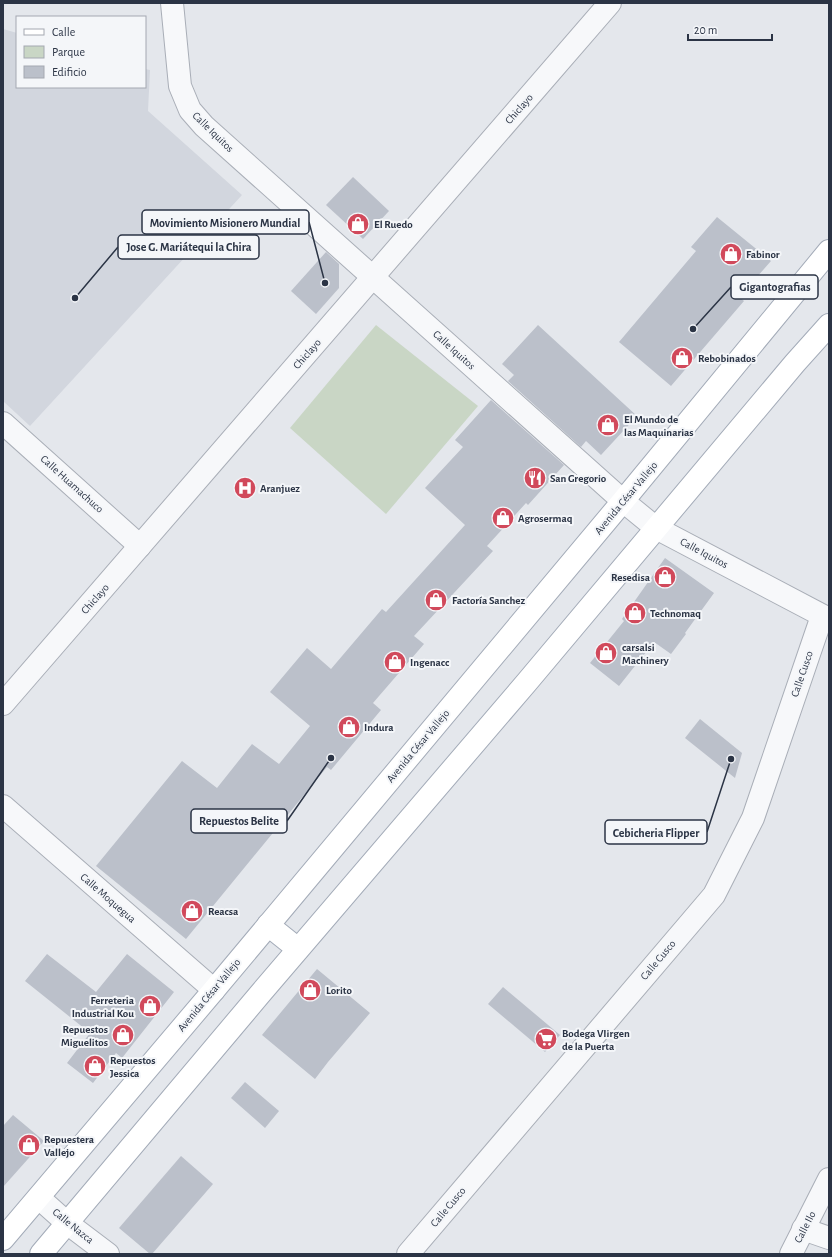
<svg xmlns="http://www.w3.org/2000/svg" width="832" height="1257" font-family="'Alegreya Sans',sans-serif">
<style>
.built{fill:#d2d6de}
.green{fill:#c9d6c5}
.building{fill:#bbc0ca}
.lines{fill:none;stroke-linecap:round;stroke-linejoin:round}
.minor-casing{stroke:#a9aeb7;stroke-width:24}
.major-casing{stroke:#a3abb8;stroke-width:24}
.minor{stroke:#f7f8fa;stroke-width:22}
.major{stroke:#fff;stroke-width:22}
.labels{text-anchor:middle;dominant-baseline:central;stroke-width:4;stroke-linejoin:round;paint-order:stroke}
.street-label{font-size:11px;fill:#2b3445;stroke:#f4f6f9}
.poi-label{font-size:11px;font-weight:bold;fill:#2b3445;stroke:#f4f6f9;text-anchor:start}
.leader{fill:none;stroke:#2b3445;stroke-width:1.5}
.callout-dot{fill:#2b3445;stroke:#f4f6f9;stroke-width:1.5}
.callout{fill:#f4f6f9;stroke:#2b3445;stroke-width:1.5}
.callout-label{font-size:12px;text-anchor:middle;font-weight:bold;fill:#2b3445}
</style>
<rect width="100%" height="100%" fill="#e4e7ec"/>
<!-- built -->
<polygon class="built" points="3,29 17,33 17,87 145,87 145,69 150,70 148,111 242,195 30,426 3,401"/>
<!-- green -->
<polygon class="green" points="376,325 478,406 386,514 290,428"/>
<!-- building -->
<g class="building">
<polygon points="353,177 389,211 363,239 326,205"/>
<polygon points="717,217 771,261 739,297 744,301 671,386 619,342 696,251 691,247"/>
<polygon points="326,252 339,264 339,288 316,314 291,291"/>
<polygon points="538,325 637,416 601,455 586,441 581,447 508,381 514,375 502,364"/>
<polygon points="491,400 564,465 528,505 526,503 487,546 493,551 414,636 424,644 373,703 381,710 331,770 327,767 186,939 96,866 182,761 217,788 252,744 279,764 310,726 270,692 307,648 331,669 382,609 386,612 465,525 425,488 463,447 455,440"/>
<polygon points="665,558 714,593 685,633 686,634 671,654 654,642 619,686 590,663 624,621 622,619"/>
<polygon points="700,719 742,753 735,778 685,738"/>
<polygon points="47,954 96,992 127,954 174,992 122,1058 116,1053 93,1083 67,1063 90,1033 25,981"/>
<polygon points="317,969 370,1013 328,1062 315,1079 262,1035"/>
<polygon points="503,987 560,1035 545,1052 488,1004"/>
<polygon points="245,1082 279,1111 265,1128 231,1098"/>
<polygon points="13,1115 44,1141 3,1187 3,1126"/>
<polygon points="181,1156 213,1184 152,1254 150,1254 119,1228"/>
</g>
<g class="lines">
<!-- minor casing -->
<g class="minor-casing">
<g id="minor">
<polyline points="172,3 180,86 190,110 204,126 623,501 656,528 829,619"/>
<polyline points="3,423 140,546"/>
<polyline points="3,704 610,3"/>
<polyline points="3,806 214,990"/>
<polyline points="39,1198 67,1223 108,1254"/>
<polyline points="803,1229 829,1238"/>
<polyline points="408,1254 714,895 753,818 822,616"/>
<polyline points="791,1254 829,1179"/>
</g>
</g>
<!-- major casing -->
<g class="major-casing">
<g id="major">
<polyline points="268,925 298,949"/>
<polyline points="3,1239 214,990 623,501 829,251"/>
<polyline points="41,1254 260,994 527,682 795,363 829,325"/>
</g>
</g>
<!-- minor -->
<use href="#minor" class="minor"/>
<!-- major -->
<use href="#major" class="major"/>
</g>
<!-- icons -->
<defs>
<g id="shop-disc" transform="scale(1.15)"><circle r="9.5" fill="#d1495b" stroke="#f4f6f9"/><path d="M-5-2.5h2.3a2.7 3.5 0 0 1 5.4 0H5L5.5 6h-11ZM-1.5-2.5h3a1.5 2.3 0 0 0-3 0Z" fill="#fff"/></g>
<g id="restaurant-disc" transform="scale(1.15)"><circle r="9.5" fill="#d1495b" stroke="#f4f6f9"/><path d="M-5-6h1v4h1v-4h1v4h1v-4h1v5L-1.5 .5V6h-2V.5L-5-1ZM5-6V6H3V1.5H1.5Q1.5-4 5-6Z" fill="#fff"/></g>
<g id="hospital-disc" transform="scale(1.15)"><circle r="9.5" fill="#d1495b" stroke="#f4f6f9"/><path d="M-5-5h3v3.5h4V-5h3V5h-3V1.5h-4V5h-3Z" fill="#fff"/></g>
<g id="supermarket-disc" transform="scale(1.15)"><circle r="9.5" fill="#d1495b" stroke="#f4f6f9"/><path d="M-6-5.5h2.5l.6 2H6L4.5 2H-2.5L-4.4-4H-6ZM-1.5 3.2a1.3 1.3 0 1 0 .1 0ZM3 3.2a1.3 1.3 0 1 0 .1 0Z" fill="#fff"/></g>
</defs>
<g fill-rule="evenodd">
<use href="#shop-disc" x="358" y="224"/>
<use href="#shop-disc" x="731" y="254"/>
<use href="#shop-disc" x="682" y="358"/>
<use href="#shop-disc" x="608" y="425"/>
<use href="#restaurant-disc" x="535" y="478"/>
<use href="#hospital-disc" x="245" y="488"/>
<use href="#shop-disc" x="503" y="518"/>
<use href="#shop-disc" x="665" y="577"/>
<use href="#shop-disc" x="436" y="600"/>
<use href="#shop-disc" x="635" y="613"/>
<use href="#shop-disc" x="606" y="653"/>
<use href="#shop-disc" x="395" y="662"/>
<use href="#shop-disc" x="349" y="727"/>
<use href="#shop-disc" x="192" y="911"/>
<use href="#shop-disc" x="310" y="990"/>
<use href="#shop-disc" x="150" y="1006"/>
<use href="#shop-disc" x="123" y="1035"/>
<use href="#supermarket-disc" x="546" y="1039"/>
<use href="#shop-disc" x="95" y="1066"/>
<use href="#shop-disc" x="29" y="1145"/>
</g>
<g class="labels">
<!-- street labels -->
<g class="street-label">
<text transform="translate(519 109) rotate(-49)">Chiclayo</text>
<text transform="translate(213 132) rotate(44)">Calle Iquitos</text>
<text transform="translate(454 350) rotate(42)">Calle Iquitos</text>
<text transform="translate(307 354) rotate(-49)">Chiclayo</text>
<text transform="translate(72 484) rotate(42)">Calle Huamachuco</text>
<text transform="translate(626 498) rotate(-50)">Avenida César Vallejo</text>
<text transform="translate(704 553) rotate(28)">Calle Iquitos</text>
<text transform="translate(95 599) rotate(-49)">Chiclayo</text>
<text transform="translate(802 674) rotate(-71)">Calle Cusco</text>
<text transform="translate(418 746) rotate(-50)">Avenida César Vallejo</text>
<text transform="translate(108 898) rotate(41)">Calle Moquegua</text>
<text transform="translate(658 960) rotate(-50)">Calle Cusco</text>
<text transform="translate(209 995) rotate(-50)">Avenida César Vallejo</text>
<text transform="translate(448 1207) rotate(-50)">Calle Cusco</text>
<text transform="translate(73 1226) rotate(39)">Calle Nazca</text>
<text transform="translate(805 1227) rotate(-63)">Calle Ilo</text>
</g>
<!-- poi labels -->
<g class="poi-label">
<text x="374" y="224">El Ruedo</text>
<text x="746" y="254">Fabinor</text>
<text x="698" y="358">Rebobinados</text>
<text x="624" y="419">El Mundo de<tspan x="624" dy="13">las Maquinarias</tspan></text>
<text x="550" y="478">San Gregorio</text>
<text x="260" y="488">Aranjuez</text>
<text x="518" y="518">Agrosermaq</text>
<text x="650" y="577" text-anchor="end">Resedisa</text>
<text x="452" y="600">Factoría Sanchez</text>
<text x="650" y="613">Technomaq</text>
<text x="622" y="647">carsalsi<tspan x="622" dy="13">Machinery</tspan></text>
<text x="410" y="662">Ingenacc</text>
<text x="364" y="727">Indura</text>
<text x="208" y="911">Reacsa</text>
<text x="326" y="990">Lorito</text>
<text x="134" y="1000" text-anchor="end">Ferreteria<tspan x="134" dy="13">Industrial Kou</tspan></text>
<text x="108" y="1029" text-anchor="end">Repuestos<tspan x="108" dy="13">Miguelitos</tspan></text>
<text x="562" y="1033">Bodega VIirgen<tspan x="562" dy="13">de la Puerta</tspan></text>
<text x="110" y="1060">Repuestos<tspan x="110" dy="13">Jessica</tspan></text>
<text x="44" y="1139">Repuestera<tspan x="44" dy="13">Vallejo</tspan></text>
</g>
</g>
<!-- callouts -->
<path class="leader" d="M325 283L309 222M75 298L118 247M693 329L731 287M331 758L287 821M731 759L707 832"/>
<g class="callout-dot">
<circle cx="325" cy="283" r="4"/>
<circle cx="75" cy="298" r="4"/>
<circle cx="693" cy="329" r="4"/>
<circle cx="331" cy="758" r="4"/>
<circle cx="731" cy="759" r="4"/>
</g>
<g class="callout">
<rect x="142" y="210" width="167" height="24" rx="4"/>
<rect x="118" y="235" width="141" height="24" rx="4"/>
<rect x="731" y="275" width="87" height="24" rx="4"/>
<rect x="191" y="809" width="96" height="24" rx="4"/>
<rect x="605" y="820" width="102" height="24" rx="4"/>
</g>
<g class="callout-label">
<text x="225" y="227">Movimiento Misionero Mundial</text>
<text x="189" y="251">Jose G. Mariátequi la Chira</text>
<text x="775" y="291">Gigantografias</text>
<text x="239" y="825">Repuestos Belite</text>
<text x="656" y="837">Cebicheria Flipper</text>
</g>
<!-- border -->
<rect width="832" height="1257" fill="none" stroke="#2b3445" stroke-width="8"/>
<!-- legend -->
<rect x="16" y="16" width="130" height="72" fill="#f4f6f9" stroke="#a4a8b1"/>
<rect x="24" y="29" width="20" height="6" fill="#ffffff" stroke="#a4a8b1"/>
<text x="52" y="36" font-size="12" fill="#2b3445">Calle</text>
<rect x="24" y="46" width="20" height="12" fill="#c9d6c5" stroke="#a4a8b1"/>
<text x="52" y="56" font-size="12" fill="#2b3445">Parque</text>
<rect x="24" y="66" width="20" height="12" fill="#bbc0ca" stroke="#a4a8b1"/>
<text x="52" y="76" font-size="12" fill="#2b3445">Edificio</text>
<!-- scale -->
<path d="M688 34v6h84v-6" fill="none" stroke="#2b3445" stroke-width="2"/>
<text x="694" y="34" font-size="12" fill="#2b3445" stroke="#f4f6f9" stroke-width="3" paint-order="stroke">20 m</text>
</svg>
